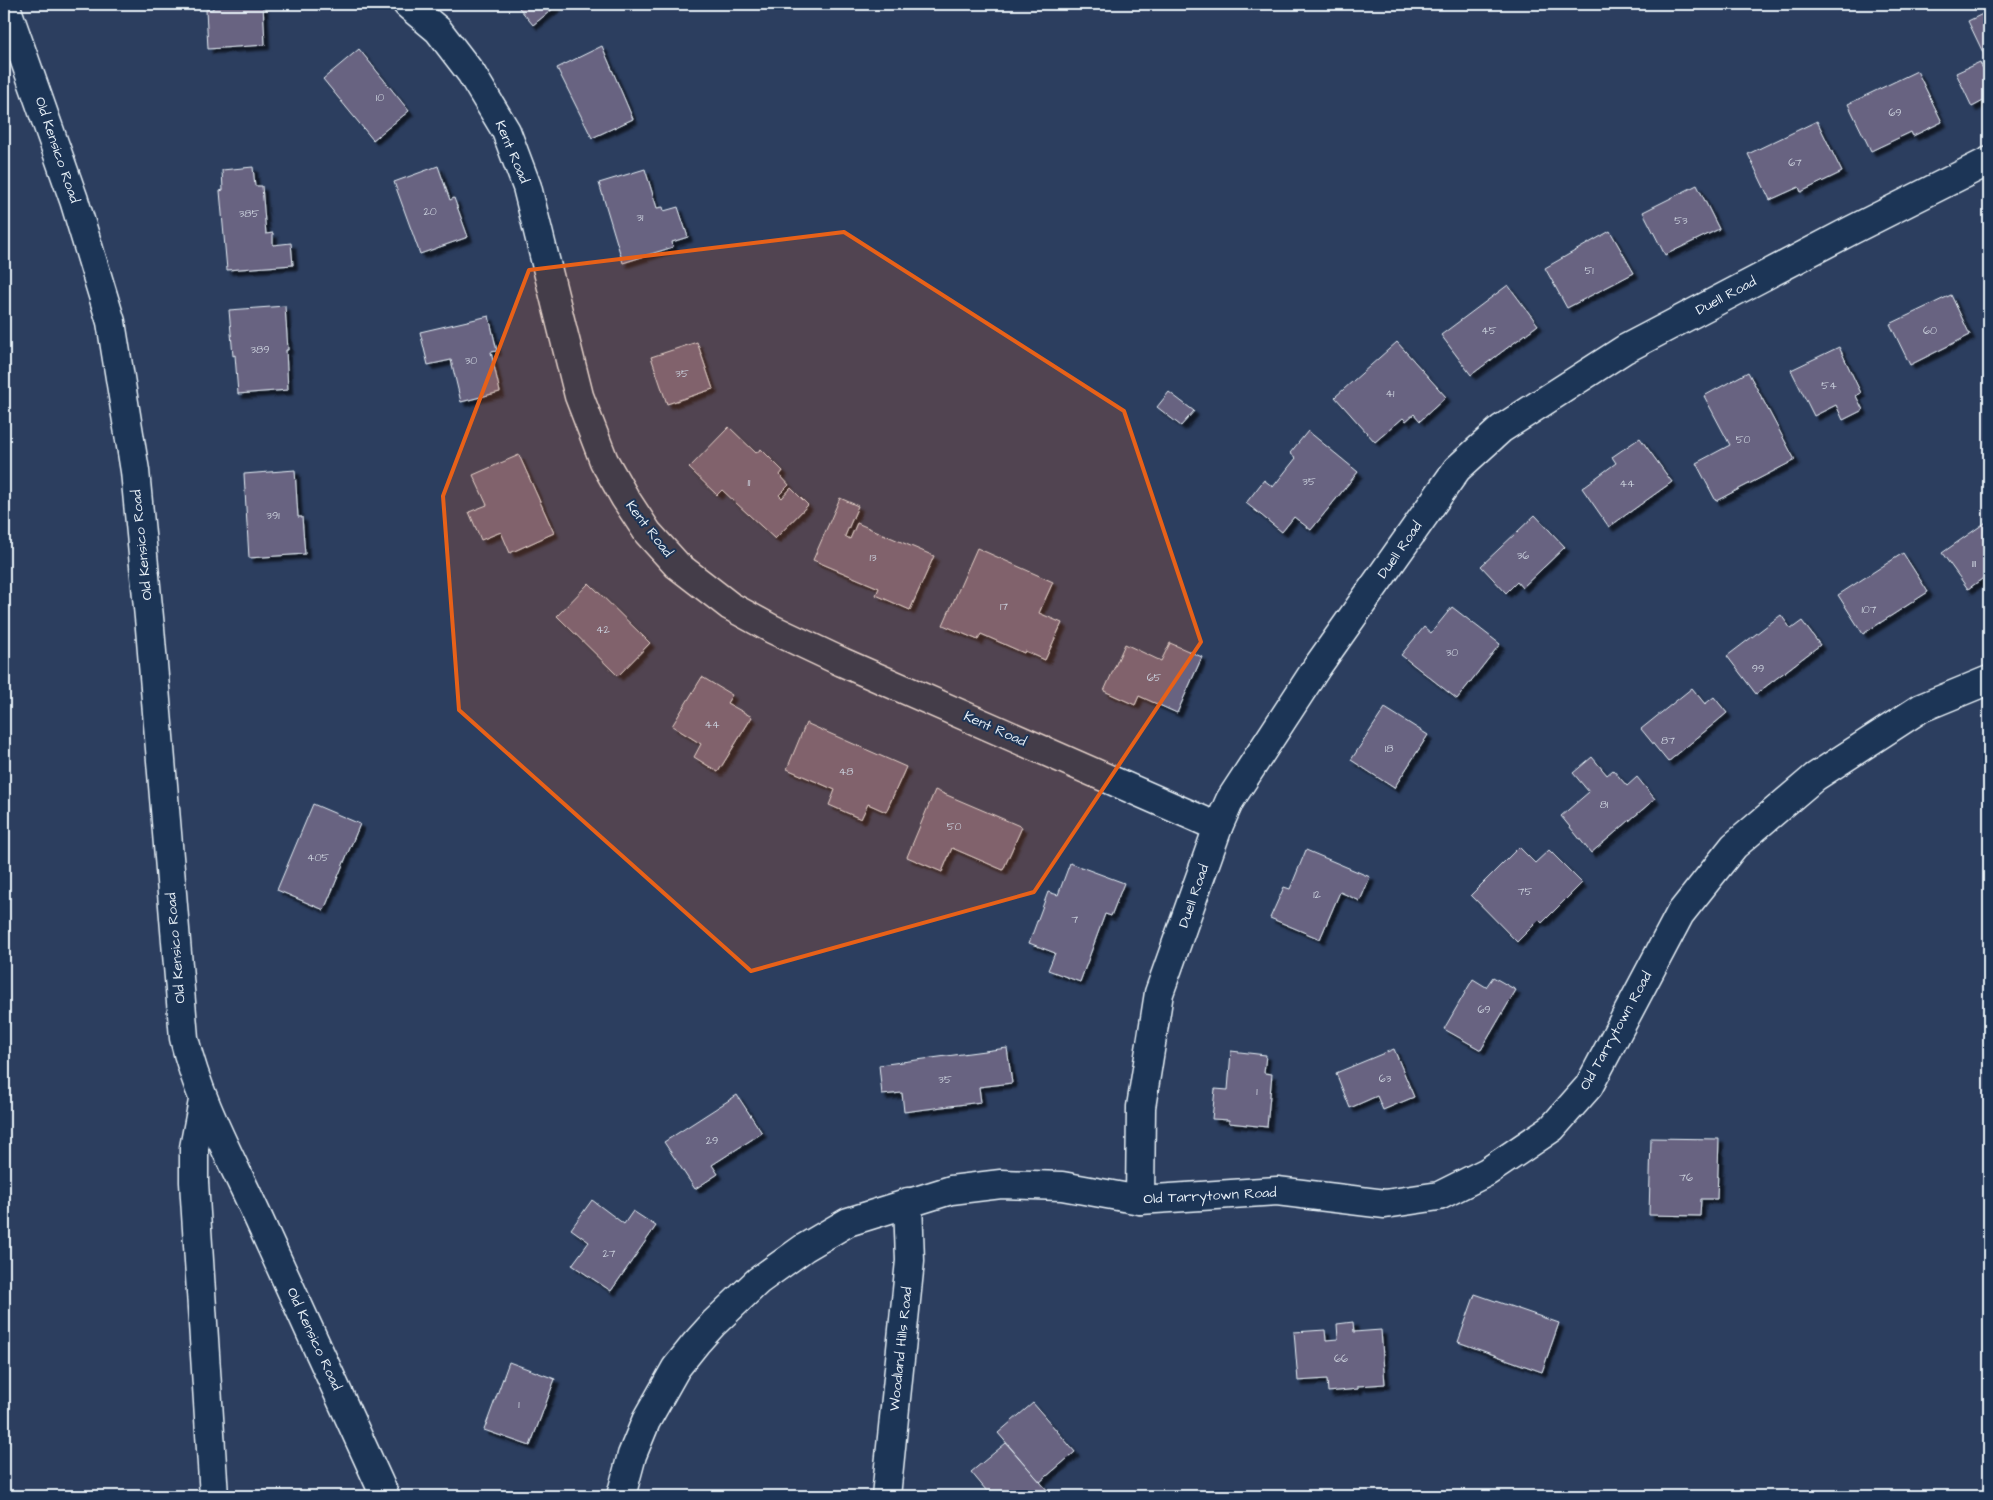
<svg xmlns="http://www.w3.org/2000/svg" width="1993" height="1500" font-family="'Architects Daughter',sans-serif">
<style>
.building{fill:#686481;stroke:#e8f1f8;filter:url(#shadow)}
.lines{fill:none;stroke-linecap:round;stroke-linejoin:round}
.street-casing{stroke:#e8f1f8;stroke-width:31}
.street{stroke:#1d3557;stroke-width:28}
.marked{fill:#e86118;fill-opacity:0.2;stroke:#e86118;stroke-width:4;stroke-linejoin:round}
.labels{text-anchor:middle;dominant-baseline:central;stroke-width:4;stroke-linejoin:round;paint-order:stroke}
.number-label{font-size:11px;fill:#c8ceda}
.street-label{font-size:14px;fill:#e8f1f8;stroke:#1d3557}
</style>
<defs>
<filter id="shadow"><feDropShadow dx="4.5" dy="4.5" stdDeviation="1" flood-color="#0009"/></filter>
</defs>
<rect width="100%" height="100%" fill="#2c3e5f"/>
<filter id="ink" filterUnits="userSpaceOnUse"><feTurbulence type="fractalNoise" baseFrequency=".02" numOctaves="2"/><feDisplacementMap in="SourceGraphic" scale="10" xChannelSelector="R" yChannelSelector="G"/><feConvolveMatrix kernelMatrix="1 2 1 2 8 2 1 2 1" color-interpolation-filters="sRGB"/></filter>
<g filter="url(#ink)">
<!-- building -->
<g class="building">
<polygon points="213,4 263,4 265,45 208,49 206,10 213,9"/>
<polygon points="516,4 559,4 533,25"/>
<polygon points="1989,11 1989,65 1968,21"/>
<polygon points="602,46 633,119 592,138 557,68"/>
<polygon points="359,49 409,111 373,140 323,79"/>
<polygon points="1980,62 1983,69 1989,65 1989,98 1972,107 1956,73"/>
<polygon points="1917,71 1942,122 1913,136 1911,132 1871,151 1848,104"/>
<polygon points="1817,121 1842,172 1801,192 1799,187 1770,200 1748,154"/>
<polygon points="438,166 450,200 454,198 468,237 420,254 394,182"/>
<polygon points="253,167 255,186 262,186 266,234 273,233 273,245 291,243 293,265 227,270 220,191 223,190 222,170"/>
<polygon points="645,169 657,208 663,207 664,211 678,207 688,237 672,242 673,247 623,263 599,183"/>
<polygon points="1697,185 1719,229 1665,255 1643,212"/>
<polygon points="1610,231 1634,273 1567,308 1545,268"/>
<polygon points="1508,285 1538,325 1471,375 1441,335"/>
<polygon points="1951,295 1970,335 1910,365 1890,324"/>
<polygon points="285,306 288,350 286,350 288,390 238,394 235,355 233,356 229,310"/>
<polygon points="489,316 497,351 491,352 500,392 461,402 451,360 428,365 420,332"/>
<polygon points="697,342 713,389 667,404 651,357"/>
<polygon points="1397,342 1446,397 1420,421 1414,414 1406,421 1403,418 1375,442 1335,397"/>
<polygon points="1839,347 1861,393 1856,396 1863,410 1843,420 1836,405 1814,416 1791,370"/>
<polygon points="1748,372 1795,460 1716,501 1696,463 1730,445 1704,396"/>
<polygon points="1169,392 1194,411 1181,426 1157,407"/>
<polygon points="729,427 756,453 761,449 783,471 780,475 789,485 779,495 782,498 791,488 808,505 775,539 722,490 717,495 689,468"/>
<polygon points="1308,431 1358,472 1311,530 1294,517 1282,532 1246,503 1264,480 1273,487 1296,458 1290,453"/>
<polygon points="1640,438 1672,482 1609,527 1582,488 1616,463 1612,457"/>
<polygon points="519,455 554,533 510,553 501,532 481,540 469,512 487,505 473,475"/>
<polygon points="295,470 298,517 302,517 305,554 249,558 244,474"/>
<polygon points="840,498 858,506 845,536 850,539 857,523 934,556 910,610 876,595 879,588 813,560"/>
<polygon points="1535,515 1565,547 1522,588 1517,582 1506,593 1481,566"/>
<polygon points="1989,520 1989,574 1968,589 1942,553"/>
<polygon points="977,548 1053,582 1039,613 1062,623 1045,660 1025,651 1024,653 981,634 978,640 943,625"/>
<polygon points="1903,553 1928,592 1863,634 1838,595"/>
<polygon points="589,583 650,643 618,676 557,616"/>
<polygon points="1452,607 1500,644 1457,699 1401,655 1424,627 1431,633"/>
<polygon points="1781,615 1791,629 1802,621 1820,645 1756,694 1727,656"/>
<polygon points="1170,643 1202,657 1177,713 1139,696 1135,705 1104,691 1125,644 1161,661"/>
<polygon points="702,677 732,695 727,703 752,717 718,772 694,757 701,744 672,726"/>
<polygon points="1692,688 1705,704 1714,697 1727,713 1668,762 1641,729"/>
<polygon points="1385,708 1428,735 1394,788 1351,760"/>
<polygon points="806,723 906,767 886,812 868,804 861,819 829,805 835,790 787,769"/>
<polygon points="1592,757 1607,775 1613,770 1627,786 1637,777 1655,799 1591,853 1561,816 1589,792 1573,773"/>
<polygon points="935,790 1022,827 1003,870 952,848 942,872 907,857"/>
<polygon points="313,804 360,824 324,910 277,890"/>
<polygon points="1519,847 1535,863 1549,850 1582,883 1542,923 1539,920 1517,942 1471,895"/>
<polygon points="1306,850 1370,877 1360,901 1340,892 1320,939 1270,918 1284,887 1290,889"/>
<polygon points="1070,863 1124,883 1111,916 1105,914 1080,982 1048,970 1055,953 1029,943 1048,892 1058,895"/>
<polygon points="1493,977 1516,990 1481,1050 1444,1029 1473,979 1486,987"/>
<polygon points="1007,1048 1012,1083 979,1087 981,1102 904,1112 902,1093 882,1095 879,1065"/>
<polygon points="1394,1049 1414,1097 1383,1110 1377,1096 1350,1108 1336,1073"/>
<polygon points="1231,1051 1266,1055 1264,1073 1272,1074 1267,1127 1229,1123 1229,1120 1212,1119 1215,1089 1228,1090"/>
<polygon points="737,1095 762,1133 712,1165 718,1174 695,1189 664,1142"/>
<polygon points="1651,1138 1719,1139 1717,1199 1701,1199 1700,1216 1649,1215"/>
<polygon points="592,1200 624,1224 633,1211 656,1226 611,1291 572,1265 589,1242 571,1229"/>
<polygon points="1475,1294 1559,1323 1542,1372 1458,1342"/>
<polygon points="1353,1322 1354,1332 1381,1330 1385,1384 1358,1386 1358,1389 1328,1392 1327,1379 1298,1381 1294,1332 1325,1330 1326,1340 1338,1339 1337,1324"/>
<polygon points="509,1362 555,1379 530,1446 484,1430"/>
<polygon points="1033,1403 1075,1452 1040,1482 998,1433"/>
<polygon points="1006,1443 1048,1491 1043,1496 991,1496 971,1472"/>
</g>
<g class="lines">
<!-- street casing -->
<g class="street-casing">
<g id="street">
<path d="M 5,4 L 74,200 L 111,322 L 135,471 L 150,628 L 184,1038 C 199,1101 229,1154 256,1213 C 299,1307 342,1402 385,1496"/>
<polyline points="407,4 438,30 471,73 506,131 527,187 579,396 604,461 625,498 648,533 677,565 730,606 772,629 842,662 1218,827"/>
<polyline points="203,1101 194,1148 194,1182 214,1496"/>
<polyline points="1140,1200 1141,1107 1159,993 1218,827 1230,800 1317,667 1457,469 1501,429 1625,349 1852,230 1989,161"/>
<polyline points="621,1496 632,1455 646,1421 676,1368 696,1343 714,1323 758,1281 804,1248 848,1222 951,1190 1001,1184 1062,1186 1140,1200 1277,1191 1385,1204 1439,1196 1487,1172 1552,1128 1589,1086 1680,914 1734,846 1815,777 1921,708 1989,680"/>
<polyline points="886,1496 910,1261 908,1202"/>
</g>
</g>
<!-- street -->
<use href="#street" class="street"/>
</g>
</g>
<!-- marked area -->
<path class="marked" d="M 844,232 L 1124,411 L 1201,642 L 1034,892 L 751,971 L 459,710 L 443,496 L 529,270 Z"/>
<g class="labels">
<!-- number labels -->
<g class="number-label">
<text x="380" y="97">10</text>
<text x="1895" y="112">69</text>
<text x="1795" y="162">67</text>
<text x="430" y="211">20</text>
<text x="249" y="213">385</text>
<text x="640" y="217">31</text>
<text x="1681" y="220">53</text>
<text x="1589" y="270">51</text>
<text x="1489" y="330">45</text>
<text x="1930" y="330">60</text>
<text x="260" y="349">389</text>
<text x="471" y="360">30</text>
<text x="682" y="373">35</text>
<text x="1829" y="385">54</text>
<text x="1390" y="393">41</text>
<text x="1743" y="439">50</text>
<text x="1309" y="481">35</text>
<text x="749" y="482">11</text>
<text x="1627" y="483">44</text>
<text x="273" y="515">391</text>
<text x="1523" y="555">36</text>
<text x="873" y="557">13</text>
<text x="1974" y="563">111</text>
<text x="1004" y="606">17</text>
<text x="1869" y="609">107</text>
<text x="603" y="629">42</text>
<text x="1452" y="652">30</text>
<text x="1758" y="668">99</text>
<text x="1154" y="677">65</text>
<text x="712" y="724">44</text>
<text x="1668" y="740">87</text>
<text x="1389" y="748">18</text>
<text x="846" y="771">48</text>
<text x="1604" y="804">81</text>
<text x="954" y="826">50</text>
<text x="318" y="857">405</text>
<text x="1525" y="891">75</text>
<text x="1317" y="894">12</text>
<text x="1075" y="919">7</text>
<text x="1484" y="1009">69</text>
<text x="1385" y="1078">63</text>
<text x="945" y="1079">35</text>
<text x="1257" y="1091">1</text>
<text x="712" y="1140">29</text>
<text x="1686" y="1177">76</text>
<text x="609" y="1253">27</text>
<text x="1341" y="1358">66</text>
<text x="519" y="1404">1</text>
</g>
<!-- street labels -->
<g class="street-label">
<text transform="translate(57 150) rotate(71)">Old Kensico Road</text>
<text transform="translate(512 152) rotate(67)">Kent Road</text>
<text transform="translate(1726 296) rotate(-28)">Duell Road</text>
<text transform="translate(649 529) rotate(52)">Kent Road</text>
<text transform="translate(142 545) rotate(-96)">Old Kensico Road</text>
<text transform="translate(1400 550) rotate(-55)">Duell Road</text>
<text transform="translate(995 729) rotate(24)">Kent Road</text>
<text transform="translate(1194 896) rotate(-71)">Duell Road</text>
<text transform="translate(176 948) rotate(-95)">Old Kensico Road</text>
<text transform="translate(1616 1031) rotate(-61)">Old Tarrytown Road</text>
<text transform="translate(1210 1196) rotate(-3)">Old Tarrytown Road</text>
<text transform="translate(314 1339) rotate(65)">Old Kensico Road</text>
<text transform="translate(901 1349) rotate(-84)">Woodland Hills Road</text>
</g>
</g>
<!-- margin -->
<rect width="1993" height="1500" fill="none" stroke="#1d3557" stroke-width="20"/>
<rect x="10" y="10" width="1973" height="1480" fill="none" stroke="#e8f1f8" stroke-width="2" filter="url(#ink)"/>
</svg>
